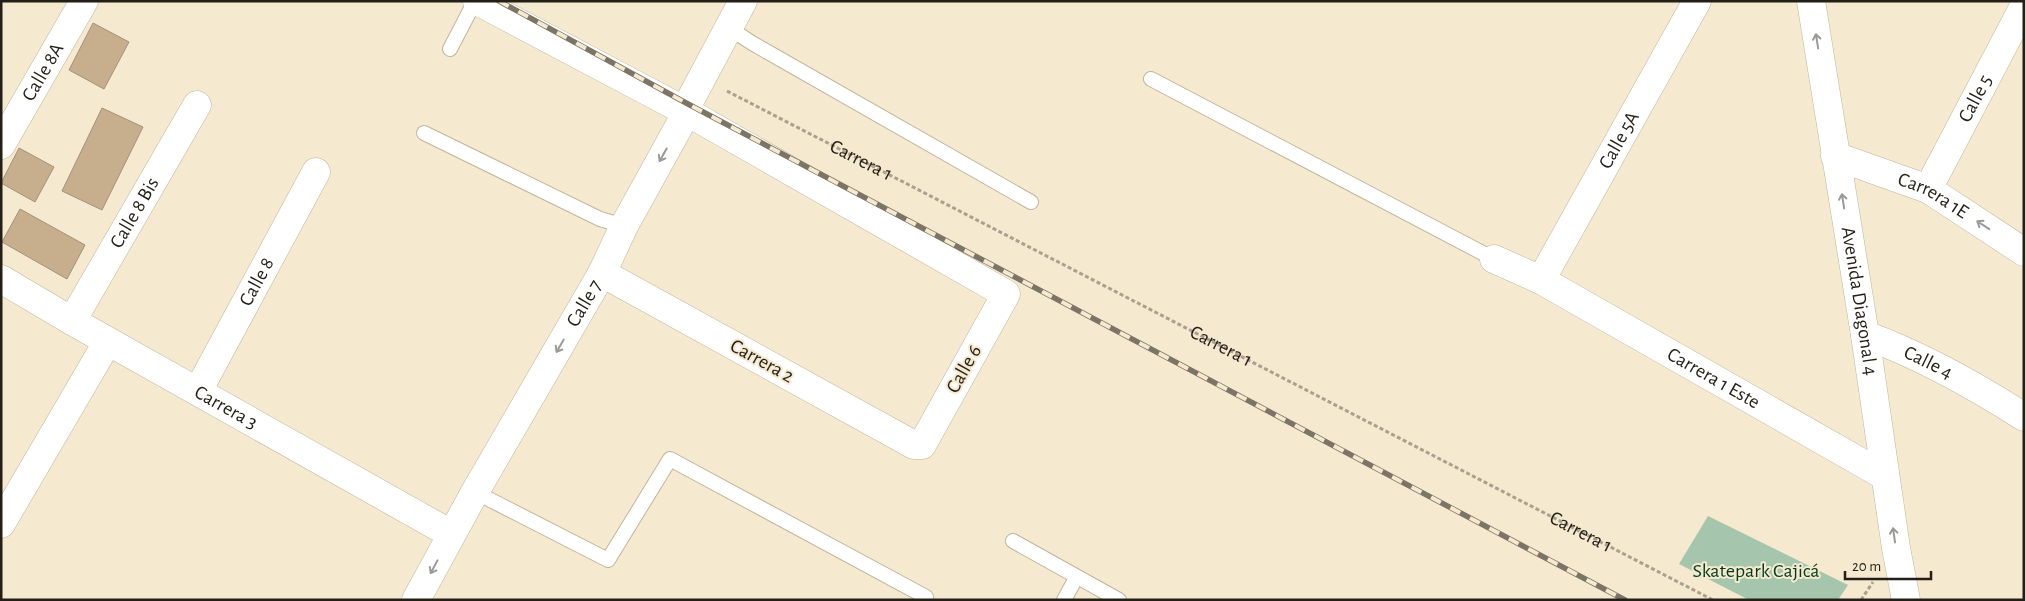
<svg xmlns="http://www.w3.org/2000/svg" width="2025" height="601" font-family="'Alegreya Sans',sans-serif">
<style>
.green{fill:#a5c6ac}
.building{fill:#c7ae8c;stroke:#a2927c}
.lines{fill:none;stroke-linecap:round;stroke-linejoin:round}
.lane-casing{stroke:#c1b59d;stroke-width:16}
.street-casing{stroke:#c1b59d;stroke-width:29}
.path{stroke:#aaa08d;stroke-width:3;stroke-dasharray:4 2.5;stroke-linecap:butt}
.lane{stroke:#fff;stroke-width:14}
.street{stroke:#fff;stroke-width:28}
.rail-casing{stroke:#7c7464;stroke-width:5.5}
.rail{stroke:#f5e9d0;stroke-width:4;stroke-dasharray:11;stroke-linecap:butt}
.oneway{stroke:#9c9a96}
.labels{text-anchor:middle;dominant-baseline:central;stroke-width:4;stroke-linejoin:round;paint-order:stroke}
.street-label{font-size:20px;fill:#241f16;stroke:#f5e9d0}
.park-label{font-size:20px;fill:#003c19;stroke:#f5e9d0}
</style>
<rect width="100%" height="100%" fill="#f5e9d0"/>
<!-- green -->
<polygon class="green" points="1708,516 1848,585 1838,600 1749,600 1679,564"/>
<!-- building -->
<g class="building">
<polygon points="93,23 129,42 104,89 69,70"/>
<polygon points="102,108 143,127 102,210 62,191"/>
<polygon points="19,148 54,167 35,202 1,183"/>
<polygon points="20,209 85,245 67,279 2,242"/>
</g>
<g class="lines">
<!-- lane casing -->
<g class="lane-casing">
<g id="lane">
<polyline points="729,28 752,43 1031,202"/>
<polyline points="450,49 475,1"/>
<polyline points="1151,79 1494,259"/>
<polyline points="424,133 600,219 624,226"/>
<polyline points="475,492 608,560 670,459 926,597"/>
<polyline points="1013,541 1119,600"/>
<polyline points="1064,600 1076,578"/>
</g>
</g>
<!-- street casing -->
<g class="street-casing">
<g id="street">
<polyline points="477,1 687,112 1006,294 922,445 914,445 602,273"/>
<path id="s2" d="M 1811,1 L 1865,335 L 1896,548 L 1906,600"/>
<path id="s3" d="M 1,145 L 84,1"/>
<path id="s4" d="M 1835,156 L 1928,189 L 2024,252"/>
<path id="s5" d="M 1928,189 L 2024,6"/>
<path id="s6" d="M 1494,259 L 1541,280 L 1885,476"/>
<path id="s7" d="M 1,279 L 72,321 L 451,534"/>
<path id="s8" d="M 1541,280 L 1697,1"/>
<path id="s9" d="M 72,321 L 197,105"/>
<path id="s10" d="M 1865,335 C 1920,355 1974,385 2024,417"/>
<path id="s11" d="M 198,391 L 316,172"/>
<polyline points="1,524 108,341"/>
<path id="s12" d="M 416,600 L 475,492 L 602,273 L 624,226 L 687,112 L 688,104 L 743,1"/>
</g>
</g>
<!-- path -->
<g class="path">
<path id="s1" d="M 727,91 L 1713,600"/>
<polyline points="1861,600 1873,582"/>
</g>
<!-- lane -->
<use href="#lane" class="lane"/>
<!-- street -->
<use href="#street" class="street"/>
<!-- rail casing -->
<g class="rail-casing">
<polyline id="rail" points="499,1 688,104 1625,600"/>
</g>
<!-- rail -->
<use href="#rail" class="rail"/>
</g>
<!-- one-way arrows -->
<defs><path id="oneway-shaft" d="M-6 0H5M1.5-3L5.5 0L1.5 3" fill="none" stroke-width="1.6" stroke-linecap="round" stroke-linejoin="round" transform="scale(1.25)"/></defs>
<g class="oneway">
<use href="#oneway-shaft" transform="translate(1817 41) rotate(-99)"/>
<use href="#oneway-shaft" transform="translate(663 155) rotate(119)"/>
<use href="#oneway-shaft" transform="translate(1843 201) rotate(-99)"/>
<use href="#oneway-shaft" transform="translate(1983 225) rotate(-147)"/>
<use href="#oneway-shaft" transform="translate(560 346) rotate(120)"/>
<use href="#oneway-shaft" transform="translate(1894 535) rotate(-98)"/>
<use href="#oneway-shaft" transform="translate(434 567) rotate(118)"/>
</g>
<g class="labels">
<!-- street labels -->
<g class="street-label">
<text stroke="none"><textPath href="#s3" startOffset="84">Calle 8A</textPath></text>
<text stroke="none"><textPath href="#s5" startOffset="102">Calle 5</textPath></text>
<text stroke="none"><textPath href="#s8" startOffset="160">Calle 5A</textPath></text>
<text stroke="none"><textPath href="#s1" startOffset="151">Carrera 1</textPath></text>
<text stroke="none"><textPath href="#s4" startOffset="106">Carrera 1E</textPath></text>
<text stroke="none"><textPath href="#s9" startOffset="125">Calle 8 Bis</textPath></text>
<text stroke="none"><textPath href="#s11" startOffset="124">Calle 8</textPath></text>
<text stroke="none"><textPath href="#s2" startOffset="304">Avenida Diagonal 4</textPath></text>
<text stroke="none"><textPath href="#s12" startOffset="341">Calle 7</textPath></text>
<text stroke="none"><textPath href="#s1" startOffset="556">Carrera 1</textPath></text>
<text transform="translate(762 361) rotate(29)">Carrera 2</text>
<text stroke="none"><textPath href="#s10" startOffset="69">Calle 4</textPath></text>
<text transform="translate(964 369) rotate(-61)">Calle 6</text>
<text stroke="none"><textPath href="#s6" startOffset="250">Carrera 1 Este</textPath></text>
<text stroke="none"><textPath href="#s7" startOffset="259">Carrera 3</textPath></text>
<text stroke="none"><textPath href="#s1" startOffset="961">Carrera 1</textPath></text>
</g>
<!-- park labels -->
<g class="park-label">
<text x="1756" y="571">Skatepark Cajicá</text>
</g>
</g>
<!-- border -->
<rect width="2025" height="601" fill="none" stroke="#241f16" stroke-width="5"/>
<!-- scale -->
<path d="M1845 571v8h86v-8" fill="none" stroke="#241f16" stroke-width="2.5"/>
<text x="1852" y="571" font-size="15" fill="#241f16" stroke="#f5e9d0" stroke-width="4" paint-order="stroke">20 m</text>
</svg>
